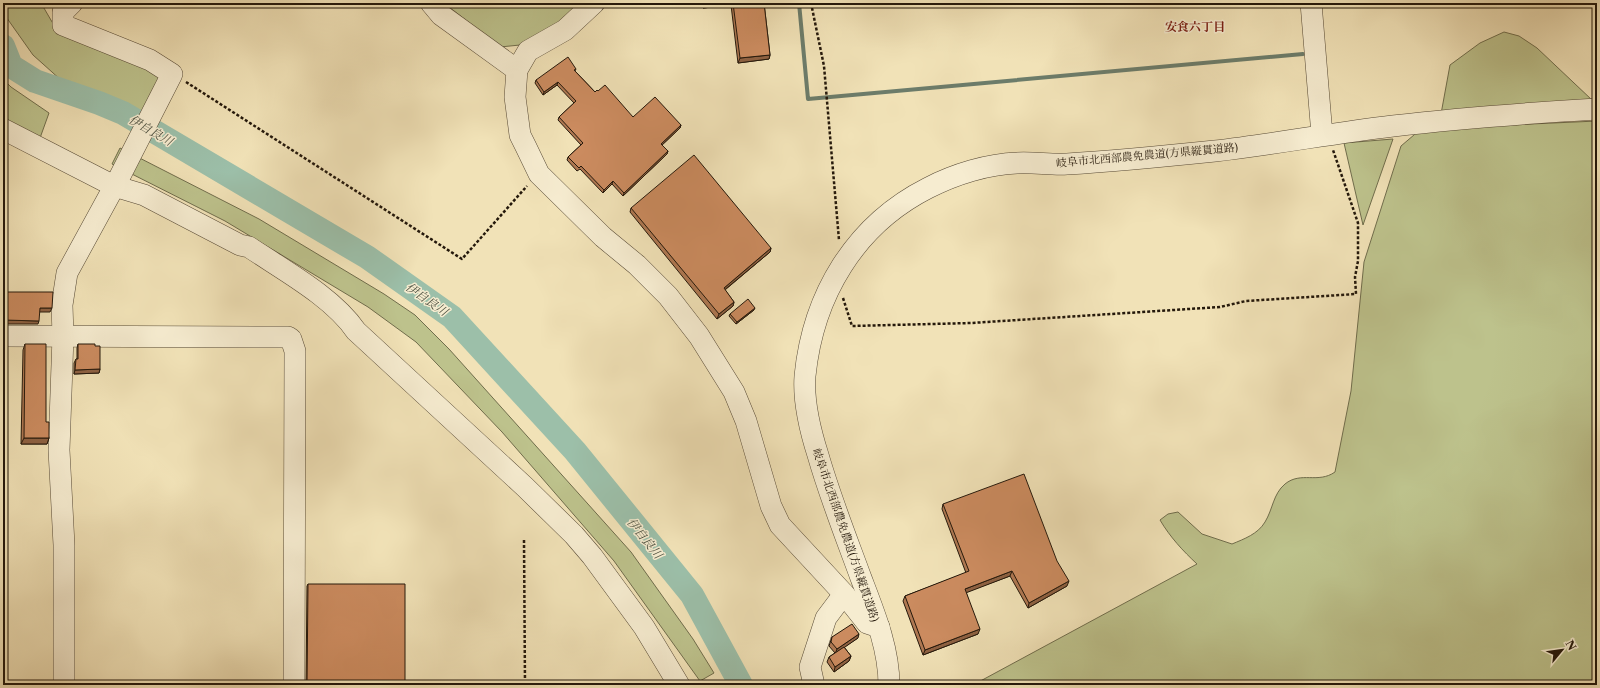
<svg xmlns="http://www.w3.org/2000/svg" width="1600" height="688" font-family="'Libre Caslon Text','Noto Serif JP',serif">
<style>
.green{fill:#bdc28c;stroke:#706d4c}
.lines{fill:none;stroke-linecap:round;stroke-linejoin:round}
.stream{stroke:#6c7c6a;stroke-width:4}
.river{stroke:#9cbfa9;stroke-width:24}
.minor-casing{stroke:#574a36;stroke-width:22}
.path{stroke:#24180b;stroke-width:2.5;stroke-dasharray:3 2;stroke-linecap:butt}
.minor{stroke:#f6ecd0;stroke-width:21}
.wall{fill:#af7852;stroke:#24180b}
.shaded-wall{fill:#8e6142;stroke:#24180b}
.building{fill:#cb8b5f;stroke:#24180b}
.labels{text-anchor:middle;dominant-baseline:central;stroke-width:3;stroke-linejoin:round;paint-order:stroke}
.street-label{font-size:11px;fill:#24180b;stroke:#f6ecd0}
.neighbourhood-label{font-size:12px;font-weight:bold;fill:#7a1f14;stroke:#f6ecd0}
.water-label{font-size:12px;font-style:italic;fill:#4e5242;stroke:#f6ecd0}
</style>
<rect width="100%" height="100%" fill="#f1e2b7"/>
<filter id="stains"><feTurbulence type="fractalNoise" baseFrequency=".005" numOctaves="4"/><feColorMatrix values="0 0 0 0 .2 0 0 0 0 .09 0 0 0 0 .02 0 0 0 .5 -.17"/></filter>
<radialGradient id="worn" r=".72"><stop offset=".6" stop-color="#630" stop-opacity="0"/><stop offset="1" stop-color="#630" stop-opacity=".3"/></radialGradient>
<!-- green -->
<g class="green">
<polygon points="3,3 41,3 55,27 145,64 162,81 147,114 62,81 33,55 4,14"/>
<polygon points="444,3 582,3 566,23 520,45 500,47"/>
<polygon points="1504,32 1519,36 1537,48 1592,100 1441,114 1450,65 1480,43"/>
<polygon points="3,79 11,87 49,113 40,138 3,122"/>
<path d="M 1597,121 L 1597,685 L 973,685 L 1197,564 C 1183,551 1170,537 1160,520 L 1168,514 L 1178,512 L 1202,534 L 1232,544 C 1244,539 1258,534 1265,522 C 1273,509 1273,494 1285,484 C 1301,471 1318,484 1335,472 L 1351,391 L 1364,262 L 1401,146 L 1421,129 Z"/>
<polygon points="1393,139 1363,225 1344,143"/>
<polygon points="120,148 259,219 384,294 415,315 449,349 631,552 693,639 714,673 700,681 614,561 502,432 416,342 368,307 225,221 112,164"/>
</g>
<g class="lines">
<!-- stream -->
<polyline class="stream" points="799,3 808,99 1303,54"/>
<!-- river -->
<polyline class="river" points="3,46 11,66 35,81 99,103 123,113 367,257 452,317 575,451 692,595 741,685"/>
<!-- minor casing -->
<g class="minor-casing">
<g id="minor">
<polyline points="431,3 441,15 517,70"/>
<polyline points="594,3 565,30 528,51 517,70 515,97 520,135 526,147 539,174 603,237 637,265 668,296 699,336 734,392 746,421 771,506 780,525 844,594 867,623 879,627"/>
<polyline points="1311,3 1322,135"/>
<path d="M 3,129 L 114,186 L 144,195 L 240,245 L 249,247 C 283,270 333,297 356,331 L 525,487 L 574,535 L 592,556 L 644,627 L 679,685"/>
<polyline points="3,336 288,337 291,339 295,351 294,685"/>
<polyline points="64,685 64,545 59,450 63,336 62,305 67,273 120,176 172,74 150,60 63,25 63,12 72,3"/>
<polyline points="814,685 810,667 826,618 844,594"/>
<path d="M 889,685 C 889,648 874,612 861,578 C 846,537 830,497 818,455 C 810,430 803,403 805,376 C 813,295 855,225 928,188 C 955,174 988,164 1017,163 C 1034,162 1051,165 1067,164 C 1116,161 1166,156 1215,151 C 1275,144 1334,133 1393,126 C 1461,118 1529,113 1597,109"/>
</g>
</g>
<!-- path -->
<g class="path">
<polyline points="811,3 824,66 839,240"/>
<polyline points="186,82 462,259 527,186"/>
<polyline points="843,298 852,326 971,323 1220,307 1246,301 1356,294 1355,277 1358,261 1358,223 1333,150"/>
<polyline points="524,540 525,685"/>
</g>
<!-- minor -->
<use href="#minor" class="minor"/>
</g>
<!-- wall -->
<g class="wall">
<polygon points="703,3 764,3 770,55 769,59 738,63 731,5 703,8"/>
<polygon points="576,69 575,71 595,92 633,117 681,125 680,128 662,145 668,151 667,154 623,196 612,184 603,193 580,169 577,171 567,160 568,157 581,145 558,120 559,117 574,103 557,85 543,95 535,83 536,80"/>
<polygon points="631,208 771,248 770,252 725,290 734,302 733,306 717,319 630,212"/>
<polygon points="754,310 736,324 729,316 730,314"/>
<polygon points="25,344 49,438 47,444 21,444 23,350"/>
<polygon points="78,344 100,369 99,373 74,374 74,363 76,359 77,359 77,348"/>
<polygon points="943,504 1067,586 1028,608 1010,576 966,592 978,634 923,655 903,601 905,596 966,573 942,509"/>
<polygon points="308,584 405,685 306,685 307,586"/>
<polygon points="832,637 858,638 844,647 851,656 849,661 834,672 827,662 829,657 835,653 829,646"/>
</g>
<!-- shaded-wall -->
<g class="shaded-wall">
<polygon points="711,3 732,3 731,5 703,8 705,4"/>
<polygon points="770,55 769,59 738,63 740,58"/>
<polygon points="558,82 557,85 543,95 544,92"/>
<polygon points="681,125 680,128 660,147 661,144"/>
<polygon points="668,151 667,154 623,196 624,193"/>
<polygon points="613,181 612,184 603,193 604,190"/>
<polygon points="771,248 770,252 722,292 724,288"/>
<polygon points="734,302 733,306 717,319 719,314"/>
<polygon points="40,308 52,308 50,312 39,312"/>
<polygon points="755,308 754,310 736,324 737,322"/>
<polygon points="4,320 39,321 38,324 3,324 3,321"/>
<polygon points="100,369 99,373 74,374 75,370"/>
<polygon points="24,438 49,438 47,444 21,444"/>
<polygon points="1012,571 1010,576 963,594 965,589"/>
<polygon points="1069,581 1067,586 1028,608 1029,603"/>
<polygon points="980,629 978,634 923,655 925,650"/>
<polygon points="859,634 858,638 835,654 837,649"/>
<polygon points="851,656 849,661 834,672 835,667"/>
</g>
<!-- building -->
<g class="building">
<polygon points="733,3 764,3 770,55 740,58"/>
<polygon points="568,57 576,69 574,70 595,92 597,90 598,91 605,85 633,117 655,97 681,125 661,144 668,151 624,193 613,181 604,190 581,166 579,168 568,157 583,143 559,117 576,101 558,82 544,92 536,80"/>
<polygon points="694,155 771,248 724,288 734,302 719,314 631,208"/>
<polygon points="3,292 53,292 52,308 40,308 39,321 4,320 3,321"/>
<polygon points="748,299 755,308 737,322 730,314"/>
<polygon points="25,344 46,344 46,422 49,422 49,438 24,438"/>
<polygon points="78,344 95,344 95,346 100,346 100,369 75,370 76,359 78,359"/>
<polygon points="1024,474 1057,561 1069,581 1029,603 1012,571 965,589 980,629 925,650 905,596 969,571 943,504"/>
<polygon points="308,584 405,584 405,685 307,685"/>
<polygon points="852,624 859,634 837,649 831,642 832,637"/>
<polygon points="844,647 851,656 835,667 829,657"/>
<rect x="540" y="683" width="96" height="2"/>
</g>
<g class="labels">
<!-- street labels -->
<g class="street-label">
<text transform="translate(1147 155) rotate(-5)">岐阜市北西部農免農道(方県縦貫道路)</text>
<text transform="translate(846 535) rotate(71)">岐阜市北西部農免農道(方県縦貫道路)</text>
</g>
<!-- neighbourhood labels -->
<g class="neighbourhood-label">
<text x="1195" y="26">安食六丁目</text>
</g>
<!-- water labels -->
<g class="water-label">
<text transform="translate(151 130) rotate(30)">伊自良川</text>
<text transform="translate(427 299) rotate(35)">伊自良川</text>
<text transform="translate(645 538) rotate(51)">伊自良川</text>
</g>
</g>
<!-- margin -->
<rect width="1600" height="688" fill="none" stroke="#f1e2b7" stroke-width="16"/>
<rect x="4" y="4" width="1592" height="680" fill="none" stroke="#24180b" stroke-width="2"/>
<rect x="8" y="8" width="1584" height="672" fill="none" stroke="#24180b"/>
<!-- north arrow -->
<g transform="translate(1562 650) rotate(61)" stroke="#f6ecd0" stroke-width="3" paint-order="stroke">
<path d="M0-3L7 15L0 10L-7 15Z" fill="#24180b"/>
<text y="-6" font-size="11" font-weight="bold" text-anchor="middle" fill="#24180b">N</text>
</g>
<rect width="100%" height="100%" filter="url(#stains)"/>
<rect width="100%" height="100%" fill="url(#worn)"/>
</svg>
